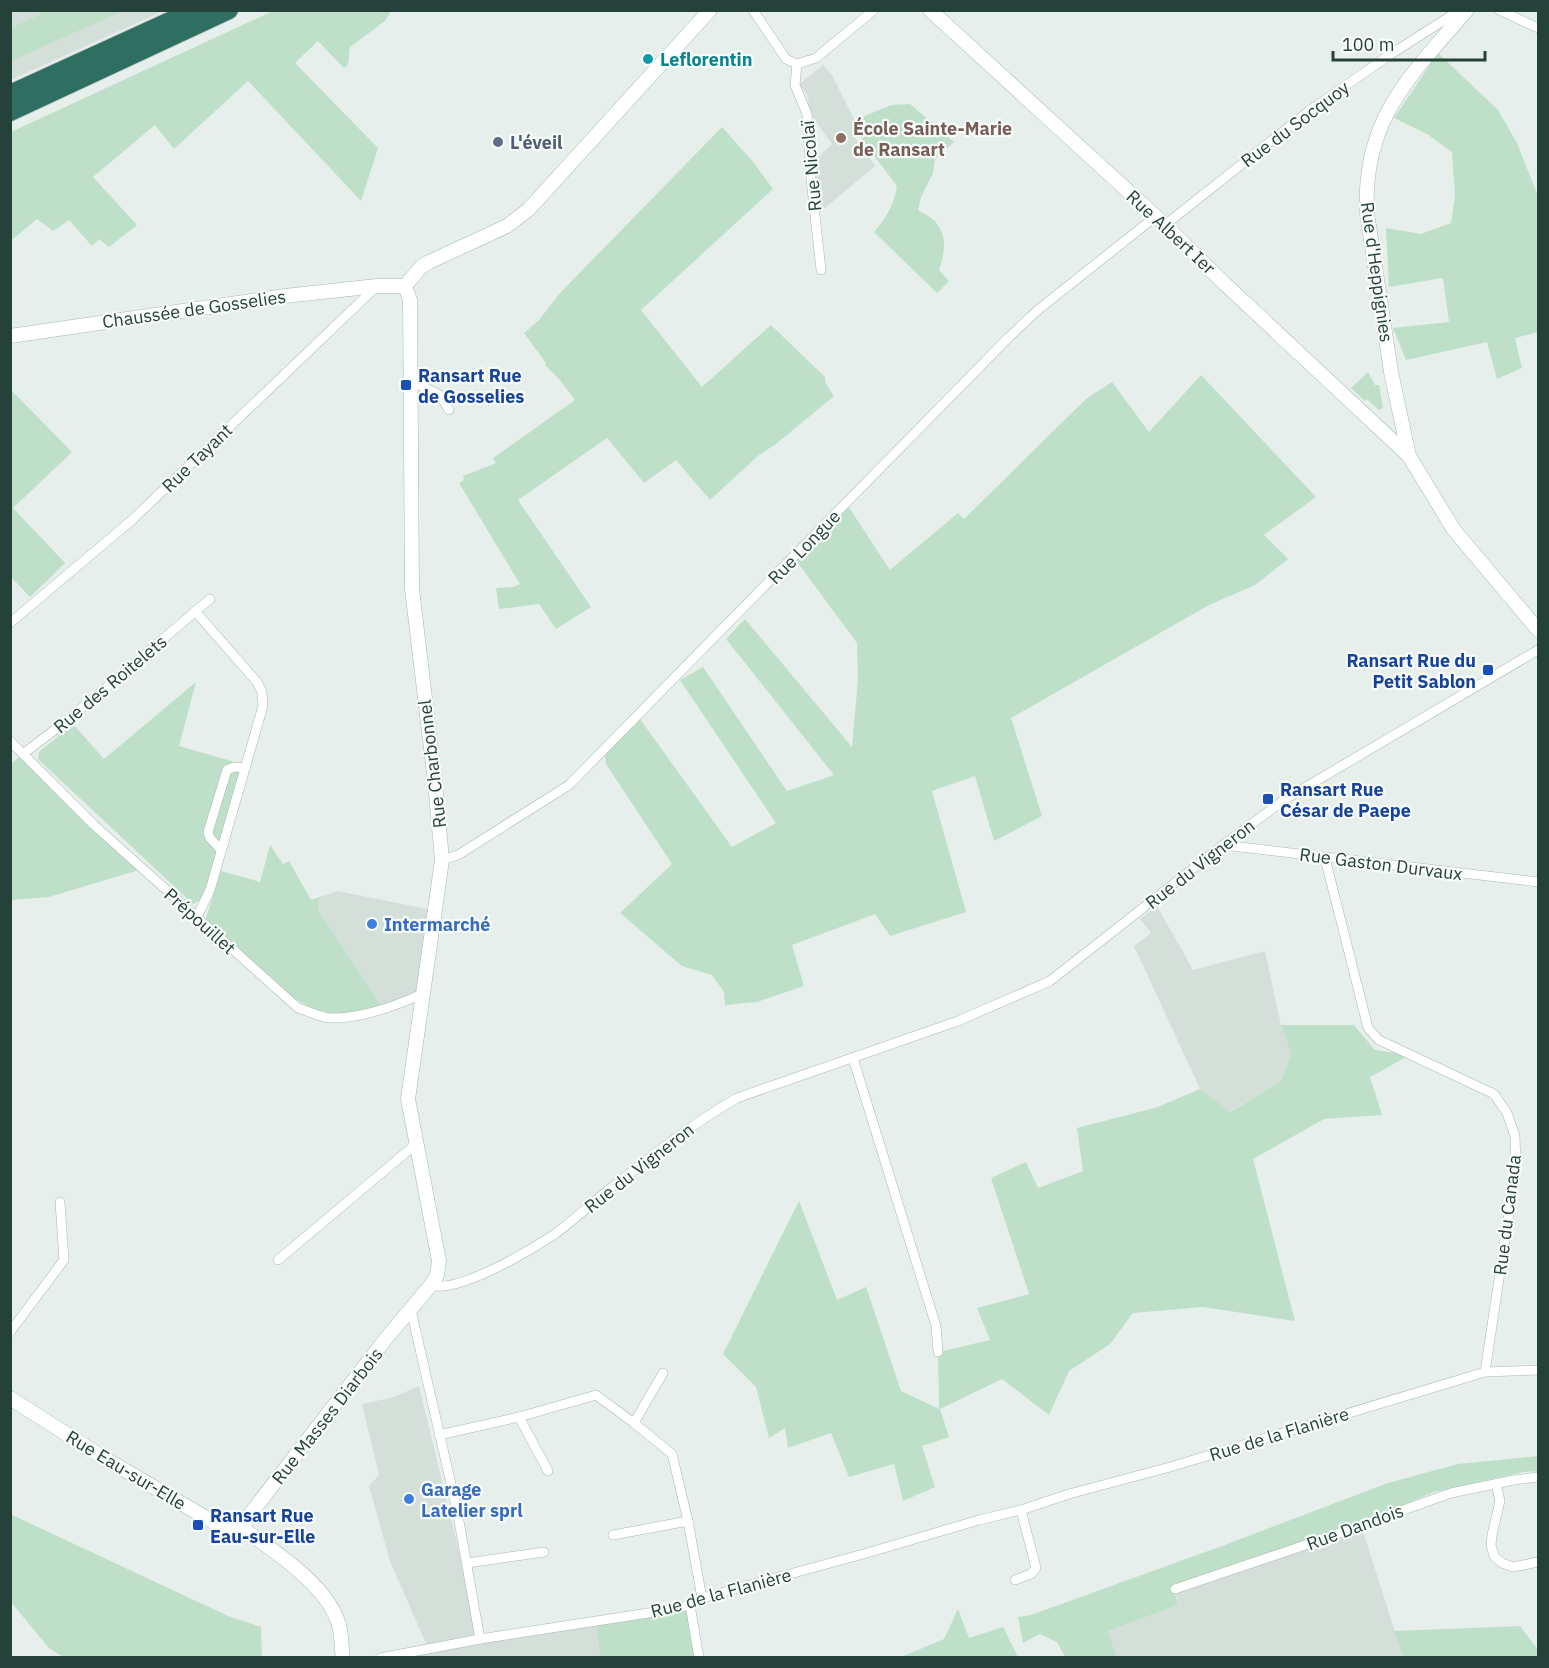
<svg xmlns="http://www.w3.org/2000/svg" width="1549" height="1668" font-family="'IBM Plex Sans',sans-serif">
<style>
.built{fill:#d4dfda}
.green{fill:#bfe0c8}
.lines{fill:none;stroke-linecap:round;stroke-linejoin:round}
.street-casing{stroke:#a8b8b2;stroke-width:10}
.secondary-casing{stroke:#a4bbb3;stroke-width:15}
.highway-casing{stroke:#c2cac8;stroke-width:20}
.street{stroke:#fff;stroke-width:9}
.secondary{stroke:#fff;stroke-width:14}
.highway{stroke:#2f6f62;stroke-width:18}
.culture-dot{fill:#0f9aa8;stroke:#f7fbf9;stroke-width:2}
.education-dot{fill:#8d6e63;stroke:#f7fbf9;stroke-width:2}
.service-dot{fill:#5c6f8a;stroke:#f7fbf9;stroke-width:2}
.transit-dot{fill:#1a4fb4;stroke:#f7fbf9;stroke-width:2}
.shop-dot{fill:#3f7fe0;stroke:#f7fbf9;stroke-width:2}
.labels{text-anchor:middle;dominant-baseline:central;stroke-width:4.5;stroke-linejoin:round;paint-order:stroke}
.culture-label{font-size:18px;font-weight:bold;fill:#0d838f;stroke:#f7fbf9;text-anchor:start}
.street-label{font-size:18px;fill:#24423a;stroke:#f7fbf9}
.education-label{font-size:18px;font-weight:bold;fill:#785e54;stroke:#f7fbf9;text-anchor:start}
.service-label{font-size:18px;font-weight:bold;fill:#4e5e75;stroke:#f7fbf9;text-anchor:start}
.transit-label{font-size:18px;font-weight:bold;fill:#164399;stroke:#f7fbf9;text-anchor:start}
.shop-label{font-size:18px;font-weight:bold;fill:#366cbe;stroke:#f7fbf9;text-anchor:start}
</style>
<rect width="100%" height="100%" fill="#e6efeb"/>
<!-- built -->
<g class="built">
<polygon points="11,10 163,11 11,80"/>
<polygon points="823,65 832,75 860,131 854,136 875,166 819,213 813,162 832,144 811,115 807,94 799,84"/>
<polygon points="338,891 427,909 435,914 424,993 383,1009 318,910 320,897"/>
<polygon points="1157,906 1193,970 1265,951 1281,1025 1291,1054 1281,1081 1229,1112 1200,1089 1134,946 1151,933 1140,919"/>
<polygon points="419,1386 480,1639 427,1646 390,1561 369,1486 379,1475 362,1404 394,1397"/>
<polygon points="1361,1525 1403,1657 1117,1657 1108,1631 1178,1605 1175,1589"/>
<polygon points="596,1621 600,1657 380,1658"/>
</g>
<!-- green -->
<g class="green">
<polygon points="275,10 391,11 385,21 350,47 348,65 344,68 318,41 295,63 378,148 361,201 248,81 174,149 155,125 93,177 137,225 109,247 99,239 92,246 69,220 53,231 37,219 13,239 11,237 11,132"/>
<polygon points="41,11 41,10 123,11 11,61 11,28 41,14"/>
<polygon points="1438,53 1498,110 1517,143 1538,196 1538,332 1515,338 1522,368 1497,379 1487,342 1406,360 1393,328 1449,322 1443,278 1389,287 1386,228 1421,234 1451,223 1455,195 1452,152 1427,134 1394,118"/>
<path d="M 910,104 L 954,142 L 935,159 L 933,173 L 921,197 L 918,210 C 924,214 933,218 937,224 C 948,238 944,255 939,270 L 949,281 L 937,293 L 874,232 C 887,217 894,205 897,186 L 862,140 L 860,118 L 891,105 Z"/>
<polygon points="722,127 754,163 773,189 641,310 702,387 771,325 825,377 825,382 834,396 776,444 759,455 710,500 676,460 644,483 607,438 518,500 591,607 556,629 539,604 499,609 496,588 513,587 520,584 459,483 464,480 463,476 496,463 493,458 575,400 559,379 545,365 546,363 524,333 539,320 560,293"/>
<polygon points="1368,372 1375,385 1379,385 1383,408 1379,410 1367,399 1365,401 1351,388"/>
<polygon points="1201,375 1316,497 1264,535 1288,559 1255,585 1209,605 1011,718 1042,816 994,841 975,776 932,791 966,912 890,936 875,914 792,945 804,986 757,1002 725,1005 724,992 712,975 682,966 620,913 672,864 606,764 605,754 640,719 732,847 776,823 680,680 703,667 787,791 834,775 726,639 745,619 852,747 858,679 857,643 795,559 848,506 890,570 958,513 964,519 1086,399 1112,382 1149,432"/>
<polygon points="11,390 72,452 13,508 65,563 30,597 11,577"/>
<polygon points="196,682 179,746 245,765 208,895 193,904 38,759 39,752 73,724 104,759"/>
<polygon points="23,754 142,869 49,897 11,900 11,764"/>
<polygon points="270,845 283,864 289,861 311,900 320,897 318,910 383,1009 328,1018 289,995 205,921 221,871 260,882"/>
<polygon points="1281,1025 1354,1025 1375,1050 1410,1055 1370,1077 1382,1115 1324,1119 1253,1159 1295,1321 1203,1307 1133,1313 1110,1344 1069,1371 1049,1415 1002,1379 940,1409 949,1437 922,1446 935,1487 903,1501 894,1464 849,1477 831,1433 788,1448 785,1428 769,1438 756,1387 723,1354 799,1201 837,1300 866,1287 901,1391 939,1409 938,1352 990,1340 977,1308 1029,1294 991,1178 1026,1162 1038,1188 1083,1171 1077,1128 1158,1107 1200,1089 1230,1112 1281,1081 1291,1054"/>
<polygon points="1538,1456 1538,1471 1524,1472 1434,1492 1373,1518 1173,1586 1178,1605 1108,1631 1117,1657 1065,1657 1057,1642 1040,1634 1023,1643 1018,1617 1031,1615 1222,1546 1388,1483 1458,1464"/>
<polygon points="10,1514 228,1616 261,1627 262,1657 63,1657 49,1648 11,1602"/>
<polygon points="690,1608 699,1657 600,1657 596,1621"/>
<polygon points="958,1609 969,1638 1003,1627 1018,1657 901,1657 944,1639"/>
<polygon points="1520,1626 1538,1650 1538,1657 1403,1657 1394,1631"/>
</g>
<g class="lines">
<!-- street casing -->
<g class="street-casing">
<g id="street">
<polyline points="753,10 786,59 797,64 816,58 874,10"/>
<polyline points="1499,10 1538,28"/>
<polyline points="797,64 795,85 807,114 811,179 821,270"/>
<polyline points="1165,225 1309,111 1391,54 1460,10"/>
<polyline points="411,381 440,395 449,410"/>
<polyline points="195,611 257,682 262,692 263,706 210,890 196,919"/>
<polyline points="10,623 132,520 377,286"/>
<path d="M 10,741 L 94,825 L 298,1008 C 308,1011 319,1017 329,1018 C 361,1019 396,1006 424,993"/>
<polyline points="23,754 70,718 210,599"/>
<polyline points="1223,845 1538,882"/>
<polyline points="221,850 210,838 208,832 227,770 234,767 245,768"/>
<polyline points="1325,858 1368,1028 1379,1040 1494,1094 1507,1113 1515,1136 1516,1166 1485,1372"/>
<polyline points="442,860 458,855 569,785 1009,337 1039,309 1155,217"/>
<polyline points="853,1058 936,1326 938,1352"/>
<polyline points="278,1260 416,1144"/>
<path d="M 431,1285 C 457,1294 529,1251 552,1236 C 571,1223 588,1206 606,1192 C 648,1159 690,1125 737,1098 L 958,1021 L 1050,981 L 1223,845 L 1284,800 L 1538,650"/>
<polyline points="411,1310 457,1510 480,1639"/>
<polyline points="10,1332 64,1260 60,1202"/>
<polyline points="663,1373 634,1423 672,1454 688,1521 702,1598"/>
<polyline points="519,1417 548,1471"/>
<polyline points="439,1435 519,1417 596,1395 634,1423"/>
<polyline points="1496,1484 1500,1501 1492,1535 1491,1545 1494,1556 1502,1563 1513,1567 1538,1562"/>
<polyline points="613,1535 688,1521"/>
<polyline points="467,1563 544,1552"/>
<polyline points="1015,1580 1031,1574 1036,1568 1021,1510"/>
<polyline points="1175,1589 1317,1541 1451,1493 1514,1480 1538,1477"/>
<polyline points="690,1605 699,1658"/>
<polyline points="380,1658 480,1639 674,1609 690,1605 702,1598 867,1553 979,1520 1021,1510 1069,1494 1170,1467 1485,1372 1538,1370"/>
</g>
</g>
<!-- secondary casing -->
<g class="secondary-casing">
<g id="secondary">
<polyline points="930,10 1165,225 1225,284 1409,456"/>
<path d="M 1467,10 C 1410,76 1362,120 1367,213 L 1391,372 L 1409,456 L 1454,530 L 1538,630"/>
<polyline points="405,286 421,267 429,262 507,226 529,209 710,10"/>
<polyline points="10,336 285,296 377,286 405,286"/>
<polyline points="10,1398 104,1458 225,1529 235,1531 246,1531"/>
<path d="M 343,1658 C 341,1647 342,1635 339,1625 C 328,1586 277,1553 246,1531 L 244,1522 L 388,1336 L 431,1285 L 437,1275 L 439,1261 L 408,1099 L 442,860 L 435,782 L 412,589 L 410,300 L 405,286"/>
</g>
</g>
<!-- highway casing -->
<g class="highway-casing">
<g id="highway">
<polyline points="10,94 194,10"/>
<polyline points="10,112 229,10"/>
</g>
</g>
<!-- street -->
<use href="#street" class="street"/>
<!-- secondary -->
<use href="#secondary" class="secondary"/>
<!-- highway -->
<use href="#highway" class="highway"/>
</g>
<!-- markers -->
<circle class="culture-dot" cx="648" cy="59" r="6"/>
<circle class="education-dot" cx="841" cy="138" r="6"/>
<circle class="service-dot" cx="498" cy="142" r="6"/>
<g class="transit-dot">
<rect x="400" y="379" width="12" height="12" rx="3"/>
<rect x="1482" y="664" width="12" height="12" rx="3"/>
<rect x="1262" y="793" width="12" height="12" rx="3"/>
<rect x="192" y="1519" width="12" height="12" rx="3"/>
</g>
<g class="shop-dot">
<circle cx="372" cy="924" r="6"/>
<circle cx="409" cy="1499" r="6"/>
</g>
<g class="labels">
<!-- culture labels -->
<g class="culture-label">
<text x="660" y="59">Leflorentin</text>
</g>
<!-- street labels -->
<g class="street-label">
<text transform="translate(1295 124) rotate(-37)">Rue du Socquoy</text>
<text transform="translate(811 166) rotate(-95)">Rue Nicolaï</text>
<text transform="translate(1171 232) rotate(43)">Rue Albert Ier</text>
<text transform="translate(1377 272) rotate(82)">Rue d'Heppignies</text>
<text transform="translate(194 309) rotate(-8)">Chaussée de Gosselies</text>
<text transform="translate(197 458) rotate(-44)">Rue Tayant</text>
<text transform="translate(804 547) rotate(-46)">Rue Longue</text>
<text transform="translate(110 684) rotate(-40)">Rue des Roitelets</text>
<text transform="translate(432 764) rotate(-97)">Rue Charbonnel</text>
<text transform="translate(1200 864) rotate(-38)">Rue du Vigneron</text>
<text transform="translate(1381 864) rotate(7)">Rue Gaston Durvaux</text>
<text transform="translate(200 921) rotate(42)">Prépouillet</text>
<text transform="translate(639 1168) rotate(-38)">Rue du Vigneron</text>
<text transform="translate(1507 1215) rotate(-83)">Rue du Canada</text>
<text transform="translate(327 1416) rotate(-52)">Rue Masses Diarbois</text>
<text transform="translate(1279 1434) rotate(-17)">Rue de la Flanière</text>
<text transform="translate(126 1470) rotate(31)">Rue Eau-sur-Elle</text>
<text transform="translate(1355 1527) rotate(-20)">Rue Dandois</text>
<text transform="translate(721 1593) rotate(-15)">Rue de la Flanière</text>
</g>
<!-- education labels -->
<g class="education-label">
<text x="853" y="128">École Sainte-Marie<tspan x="853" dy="21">de Ransart</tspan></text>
</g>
<!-- service labels -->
<g class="service-label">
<text x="510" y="142">L'éveil</text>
</g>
<!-- transit labels -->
<g class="transit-label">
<text x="418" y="375">Ransart Rue<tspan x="418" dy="21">de Gosselies</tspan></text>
<text x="1476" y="660" text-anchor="end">Ransart Rue du<tspan x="1476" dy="21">Petit Sablon</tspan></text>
<text x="1280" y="789">Ransart Rue<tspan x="1280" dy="21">César de Paepe</tspan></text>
<text x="210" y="1515">Ransart Rue<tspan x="210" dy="21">Eau-sur-Elle</tspan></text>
</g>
<!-- shop labels -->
<g class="shop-label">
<text x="384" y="924">Intermarché</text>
<text x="421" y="1489">Garage<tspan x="421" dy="21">Latelier sprl</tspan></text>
</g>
</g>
<!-- border -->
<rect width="1549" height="1668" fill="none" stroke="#24423a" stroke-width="24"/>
<!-- scale -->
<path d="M1333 51v9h152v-9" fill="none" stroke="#24423a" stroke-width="3"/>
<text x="1342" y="51" font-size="18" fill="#24423a" stroke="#f7fbf9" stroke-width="4.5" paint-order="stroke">100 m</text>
</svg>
